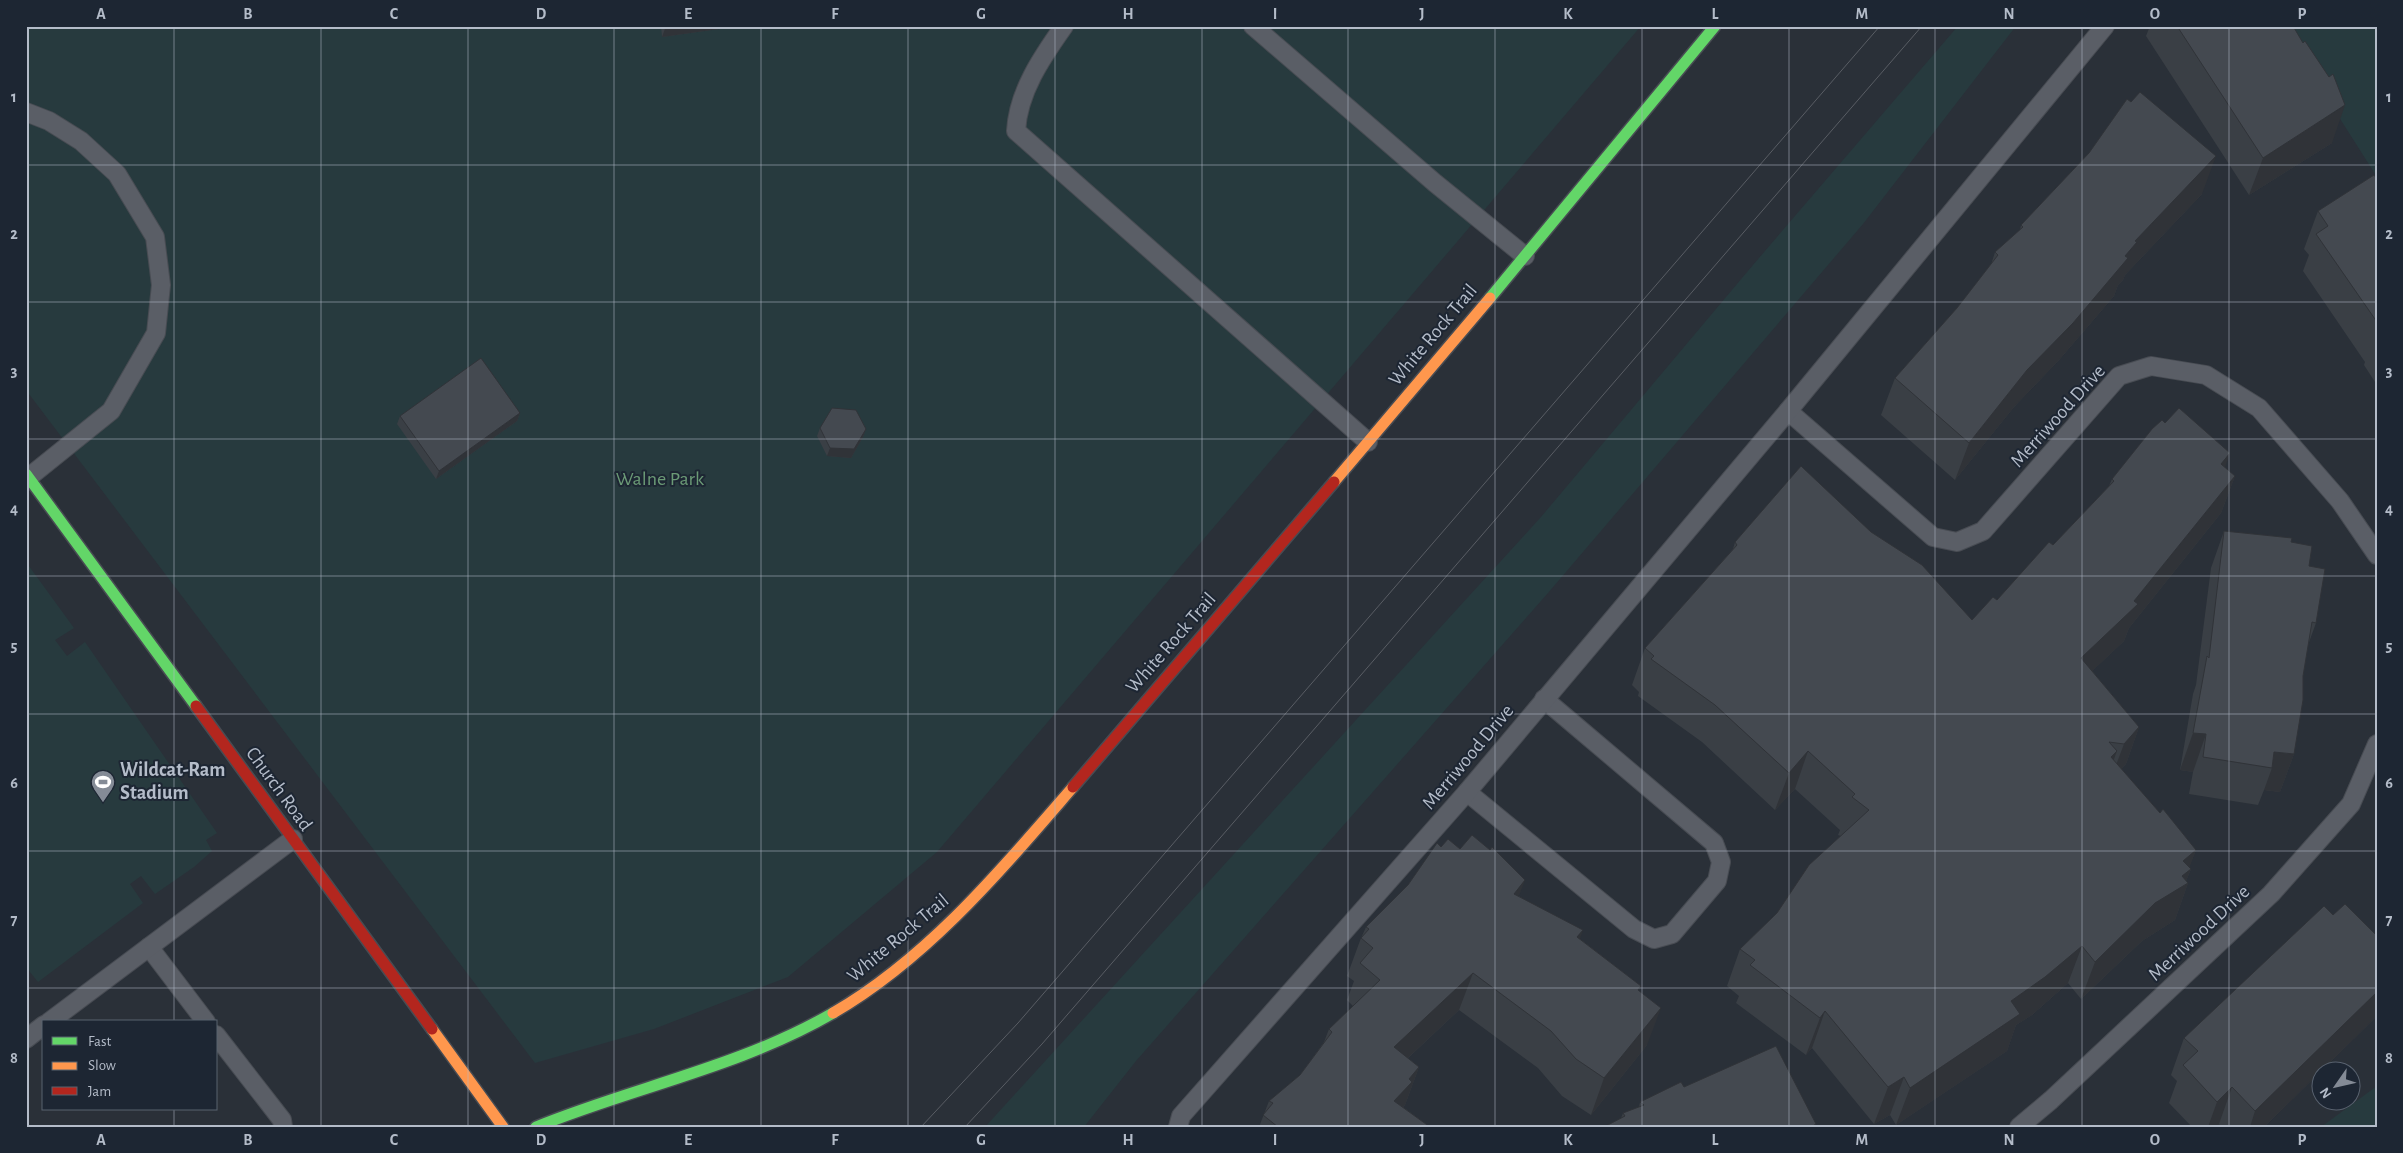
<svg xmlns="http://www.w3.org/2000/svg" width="2403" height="1153" font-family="'Alegreya Sans',sans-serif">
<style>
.green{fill:#273a3e}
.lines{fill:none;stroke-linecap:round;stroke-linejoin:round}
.lane-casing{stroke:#484c53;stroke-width:20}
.fast-casing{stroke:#484c53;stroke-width:14}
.slow-casing{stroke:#484c53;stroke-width:14}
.jam-casing{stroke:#484c53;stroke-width:14}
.lane{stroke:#5a5e66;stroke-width:18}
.fast{stroke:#63d668;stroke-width:11}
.slow{stroke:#ff974d;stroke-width:11}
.jam{stroke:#b3261e;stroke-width:11}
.tram{stroke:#595d64;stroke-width:1}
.wall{fill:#3a3f45}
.shaded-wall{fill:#303338}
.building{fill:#444950;stroke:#303338}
.grid{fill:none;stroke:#b4bcc9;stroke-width:1;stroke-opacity:0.55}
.labels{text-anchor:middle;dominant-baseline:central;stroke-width:4;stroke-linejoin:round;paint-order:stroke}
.street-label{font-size:20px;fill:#b4bcc9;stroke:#1d2633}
.park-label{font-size:20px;fill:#6b9a76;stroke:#1d2633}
.poi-label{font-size:20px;font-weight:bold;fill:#b4bcc9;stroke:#1d2633;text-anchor:start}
.neatline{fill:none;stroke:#b4bcc9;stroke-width:2}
.grid-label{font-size:16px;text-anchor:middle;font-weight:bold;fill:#b4bcc9}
</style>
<rect width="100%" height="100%" fill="#2a3038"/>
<!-- green -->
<g class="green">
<polygon points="26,26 1641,26 937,852 788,977 654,1029 535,1063 26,390"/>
<polygon points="1958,26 2016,26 1863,224 1548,593 1136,1061 1084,1127 985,1127 1541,517 1753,265"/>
<polygon points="2281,26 2377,26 2377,177"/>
<polygon points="26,562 74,628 55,640 67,656 85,642 217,833 206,840 212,851 194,867 155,894 141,876 130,884 143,903 38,982 26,967"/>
<polygon points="2377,1086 2377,1127 2321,1127"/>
</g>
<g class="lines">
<!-- lane casing -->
<g class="lane-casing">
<g id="lane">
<path d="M 1064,26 C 1042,57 1018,92 1016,131 L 1368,442"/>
<polyline points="1253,26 1435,183 1525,256"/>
<polyline points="26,112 49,121 81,141 117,174 155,237 161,285 156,333 111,411 29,477"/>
<polyline points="1788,411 1933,537 1957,542 1983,531 2119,376 2151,366 2206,375 2259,408 2340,501 2377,555"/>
<polyline points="1467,792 1634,929 1654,939 1672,934 1717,881 1721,862 1714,843 1544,699"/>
<polyline points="149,947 206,1022"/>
<polyline points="49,1022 293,839"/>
<polyline points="216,1035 282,1120 283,1127"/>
<polyline points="26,1039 44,1025"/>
<polyline points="1178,1127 1181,1116 1467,792 1788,411 2105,26"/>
<polyline points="2019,1127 2051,1100 2271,894 2351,804 2377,744"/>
</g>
</g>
<!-- fast casing -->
<g class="fast-casing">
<g id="fast">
<polyline points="1490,298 1715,26"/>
<polyline points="26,474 196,706"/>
<path d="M 536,1127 C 634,1087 740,1067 833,1013"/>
</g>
</g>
<!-- slow casing -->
<g class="slow-casing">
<g id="slow">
<polyline points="1334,482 1490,298"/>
<path d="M 833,1013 C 928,958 1002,869 1073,787"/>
<polyline points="432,1029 503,1127"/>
</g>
</g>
<!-- jam casing -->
<g class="jam-casing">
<g id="jam">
<polyline points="196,706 432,1029"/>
<polyline points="1073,787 1334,482"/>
</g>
</g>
<!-- lane -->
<use href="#lane" class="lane"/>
<!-- fast -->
<use href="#fast" class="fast"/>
<!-- slow -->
<use href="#slow" class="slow"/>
<!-- jam -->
<use href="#jam" class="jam"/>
<!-- tram -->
<g class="tram">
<polyline points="921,1127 1018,1023 1880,26"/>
<polyline points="965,1127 1042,1044 1922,26"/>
</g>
</g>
<!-- wall -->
<g class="wall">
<polygon points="661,26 740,26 662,37"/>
<polygon points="2150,26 2293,26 2332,143 2249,195 2146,36"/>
<polygon points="2089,153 2202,194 2125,275 2123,280 2118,285 2114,296 2059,360 2014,407 1955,480 1881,415 1895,378 1957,308 1991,265 1995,252 2020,230 2021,225"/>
<polygon points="2377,179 2377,385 2364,365 2365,362 2303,271 2309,255 2304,249 2318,211"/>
<polygon points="520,413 517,421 436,479 397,424 400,416"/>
<polygon points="820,428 866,429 863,437 851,458 827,456 817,436"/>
<polygon points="2225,468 2235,476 2221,513 2129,628 2124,641 2092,671 2139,727 2126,764 2121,769 2160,813 2196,850 2189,867 2191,869 2186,881 2188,883 2175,920 2142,941 2081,999 2068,983 2032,1015 2016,1025 2007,1051 1896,1125 1890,1115 1874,1124 1812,1048 1806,1055 1736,1003 1739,996 1727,986 1740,949 1777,913 1841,836 1838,835 1840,830 1795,789 1775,810 1702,742 1638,696 1639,692 1632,685 1645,648 1733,549 1735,542 1871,532 1972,620 1997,600 2053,545 2109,486 2112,479"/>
<polygon points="2224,531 2291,542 2309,566 2316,623 2308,645 2303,676 2294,754 2280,792 2264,790 2258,805 2189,794 2193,772 2180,770 2193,694 2196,685 2211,568"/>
<polygon points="1441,847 1519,896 1580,939 1641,986 1639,990 1647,1045 1591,1115 1562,1096 1538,1068 1459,1010 1408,1058 1419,1067 1405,1105 1403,1107 1430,1127 1259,1127 1269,1101 1300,1075 1324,1042 1329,1029 1353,1006 1347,1000 1354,981 1347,976 1361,938 1362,936 1366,927 1408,885"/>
<polygon points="2333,915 2377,936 2377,1016 2264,1127 2221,1127 2219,1124 2216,1127 2192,1127 2169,1103 2177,1081 2171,1075 2184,1038"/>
<polygon points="1684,1087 1621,1118 1623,1113 1639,1107 1640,1102"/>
</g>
<!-- shaded-wall -->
<g class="shaded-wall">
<polygon points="666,26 740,26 662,37"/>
<polygon points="2345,105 2332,143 2249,195 2263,158"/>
<polygon points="2216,156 2202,194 2125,275 2123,280 2118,285 2114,296 2059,360 2014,407 1955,480 1969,443 2027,370 2125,256 2135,241"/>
<polygon points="520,413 517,421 436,479 439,471"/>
<polygon points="866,429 863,437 851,458 827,456 830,448"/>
<polygon points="2230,453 2217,490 2221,464"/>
<polygon points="2235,476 2221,513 2129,628 2124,641 2067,695 2081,658 2134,601"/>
<polygon points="2139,727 2126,764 2110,781 2124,744"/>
<polygon points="2193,733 2206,734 2193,772 2180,770"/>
<polygon points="1808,751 1795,789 1775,810 1789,773"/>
<polygon points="2117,751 2103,789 2111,757"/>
<polygon points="2274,752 2294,754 2280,792 2264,790 2272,768"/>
<polygon points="2196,850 2188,871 2191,869 2184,886 2188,883 2175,920 2142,941 2081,999 2095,962 2183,861"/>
<polygon points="1525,880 1511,917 1514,894"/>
<polygon points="1583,930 1570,967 1577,937"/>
<polygon points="2082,946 2068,983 2032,1015 2016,1025 2007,1051 1896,1125 1910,1088 2011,1001"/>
<polygon points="1473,973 1459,1010 1380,1084 1394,1047"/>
<polygon points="2377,977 2377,1016 2264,1127 2250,1127 2255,1111"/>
<polygon points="1661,1008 1647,1045 1591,1115 1604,1078"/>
<polygon points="1825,1011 1812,1048 1806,1055 1820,1018"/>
<polygon points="1419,1067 1405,1105 1403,1107 1394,1101 1409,1079"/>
<polygon points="1904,1077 1890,1115 1874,1124 1888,1087"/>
<polygon points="2232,1087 2219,1124 2216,1127 2208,1127 2217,1102"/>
</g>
<!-- building -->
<g class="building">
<polygon points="2177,26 2293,26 2303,43 2305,41 2329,77 2333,74 2345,105 2263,158"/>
<polygon points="2140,92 2216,156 2135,241 2137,242 2125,256 2128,258 2073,323 2027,370 1969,443 1895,378 1957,308 1998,255 1995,252 2023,227 2021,225 2089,153 2127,99 2131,102"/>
<polygon points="2374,175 2377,179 2377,322 2316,234 2328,226 2318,211"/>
<polygon points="481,358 520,413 439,471 400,416"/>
<polygon points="832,408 856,410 866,429 854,449 830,448 820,428"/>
<polygon points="2179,408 2230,453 2221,464 2235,476 2134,601 2138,604 2081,658 2139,727 2124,744 2109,742 2117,751 2111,757 2160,813 2163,809 2196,850 2183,861 2191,869 2182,876 2188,883 2155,903 2095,962 2082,946 2045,977 2011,1001 2020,1014 1910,1088 1904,1077 1888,1087 1825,1011 1820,1018 1750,965 1755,960 1740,949 1777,913 1809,865 1869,810 1852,797 1855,794 1808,751 1789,773 1715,705 1651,659 1654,656 1645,648 1737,545 1735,542 1801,466 1871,532 1922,565 1972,620 1993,597 1997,600 2049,542 2053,545 2114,481 2112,479 2152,429 2162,420 2165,423"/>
<polygon points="2224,531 2292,538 2291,542 2312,546 2309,566 2325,569 2316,623 2312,622 2303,676 2303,700 2294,754 2274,752 2272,768 2203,757 2206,734 2193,733 2207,656 2209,658"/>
<polygon points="1472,835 1490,850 1492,847 1525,880 1514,894 1583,930 1577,937 1641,986 1638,990 1661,1008 1604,1078 1576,1059 1551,1031 1473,973 1394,1047 1419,1067 1409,1079 1412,1082 1394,1101 1430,1127 1278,1127 1263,1115 1273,1103 1269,1101 1300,1075 1332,1032 1329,1029 1380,980 1360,963 1373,948 1361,938 1369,929 1366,927 1408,885 1437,843 1441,847 1448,839 1460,849"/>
<polygon points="2345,904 2377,936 2377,992 2255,1111 2232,1087 2217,1102 2183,1065 2198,1051 2184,1038 2324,906 2333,915"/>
<polygon points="1776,1046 1816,1124 1811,1127 1604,1127 1625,1116 1623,1113 1644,1105 1640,1102 1681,1082 1684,1087"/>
</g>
<!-- grid -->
<path class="grid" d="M 174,26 L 174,1022M 321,26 L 321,1127M 468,26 L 468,1127M 614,26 L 614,1127M 761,26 L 761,1127M 908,26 L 908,1127M 1055,26 L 1055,1127M 1202,26 L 1202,1127M 1348,26 L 1348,1127M 1495,26 L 1495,1127M 1642,26 L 1642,1127M 1789,26 L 1789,1127M 1935,26 L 1935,1127M 2082,26 L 2082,1127M 2229,26 L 2229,1127M 26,165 L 2377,165M 26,302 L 2377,302M 26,439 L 2377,439M 26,576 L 2377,576M 26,714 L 2377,714M 26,851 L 2377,851M 26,988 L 2377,988M 174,1109 L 174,1127"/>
<!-- icons -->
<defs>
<g id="stadium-pin" transform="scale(1.25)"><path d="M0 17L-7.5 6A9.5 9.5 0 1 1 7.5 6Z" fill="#848b96" stroke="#1d2633"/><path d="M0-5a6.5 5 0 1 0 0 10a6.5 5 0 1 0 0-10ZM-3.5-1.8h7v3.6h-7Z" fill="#fff"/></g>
</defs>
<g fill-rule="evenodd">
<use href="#stadium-pin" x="103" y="782"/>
</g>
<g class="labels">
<!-- street labels -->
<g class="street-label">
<text transform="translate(1433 335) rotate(-50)">White Rock Trail</text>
<text transform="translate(2058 416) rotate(-48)">Merriwood Drive</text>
<text transform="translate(1171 643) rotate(-49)">White Rock Trail</text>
<text transform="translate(1468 757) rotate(-50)">Merriwood Drive</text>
<text transform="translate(279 789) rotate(54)">Church Road</text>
<text transform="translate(2199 933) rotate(-43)">Merriwood Drive</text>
<text transform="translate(898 938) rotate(-40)">White Rock Trail</text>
</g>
<!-- park labels -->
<g class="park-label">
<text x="660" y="479">Walne Park</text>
</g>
<!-- poi labels -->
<g class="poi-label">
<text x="120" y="770">Wildcat-Ram<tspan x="120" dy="23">Stadium</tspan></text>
</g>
</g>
<!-- border -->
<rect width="2403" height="1153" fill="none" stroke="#1d2633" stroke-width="55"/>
<!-- legend -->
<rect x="42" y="1020" width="175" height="90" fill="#1d2633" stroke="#59626f"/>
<rect x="52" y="1037" width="25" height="8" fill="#63d668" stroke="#59626f"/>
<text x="88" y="1046" font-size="15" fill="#b4bcc9">Fast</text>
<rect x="52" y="1062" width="25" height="8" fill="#ff974d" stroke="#59626f"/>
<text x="88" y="1070" font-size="15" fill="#b4bcc9">Slow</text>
<rect x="52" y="1087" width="25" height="8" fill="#b3261e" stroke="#59626f"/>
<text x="88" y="1096" font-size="15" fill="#b4bcc9">Jam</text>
<!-- north arrow -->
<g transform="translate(2336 1086) rotate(236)"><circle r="24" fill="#1d2633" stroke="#59626f"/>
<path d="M0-4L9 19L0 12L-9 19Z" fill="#848b96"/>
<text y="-8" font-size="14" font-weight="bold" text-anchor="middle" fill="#b4bcc9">N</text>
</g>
<rect x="28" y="28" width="2348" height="1098" class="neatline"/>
<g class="grid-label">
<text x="101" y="19">A</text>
<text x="248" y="19">B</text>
<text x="394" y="19">C</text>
<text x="541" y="19">D</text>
<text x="688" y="19">E</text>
<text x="835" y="19">F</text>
<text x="981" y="19">G</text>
<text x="1128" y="19">H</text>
<text x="1275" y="19">I</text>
<text x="1422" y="19">J</text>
<text x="1568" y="19">K</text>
<text x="1715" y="19">L</text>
<text x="1862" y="19">M</text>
<text x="2009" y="19">N</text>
<text x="2155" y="19">O</text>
<text x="2302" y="19">P</text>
<text x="14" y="102">1</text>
<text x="2389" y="102">1</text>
<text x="14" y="239">2</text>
<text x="2389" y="239">2</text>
<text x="14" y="376">3</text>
<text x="2389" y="376">3</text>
<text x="14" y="514">4</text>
<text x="2389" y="514">4</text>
<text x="14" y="651">5</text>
<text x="2389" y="651">5</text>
<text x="14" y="788">6</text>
<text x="2389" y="788">6</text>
<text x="14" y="925">7</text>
<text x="2389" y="925">7</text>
<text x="14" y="1063">8</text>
<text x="2389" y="1063">8</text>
<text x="101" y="1145">A</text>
<text x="248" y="1145">B</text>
<text x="394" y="1145">C</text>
<text x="541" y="1145">D</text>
<text x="688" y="1145">E</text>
<text x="835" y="1145">F</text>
<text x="981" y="1145">G</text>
<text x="1128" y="1145">H</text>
<text x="1275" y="1145">I</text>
<text x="1422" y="1145">J</text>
<text x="1568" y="1145">K</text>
<text x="1715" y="1145">L</text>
<text x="1862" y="1145">M</text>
<text x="2009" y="1145">N</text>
<text x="2155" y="1145">O</text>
<text x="2302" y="1145">P</text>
</g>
</svg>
